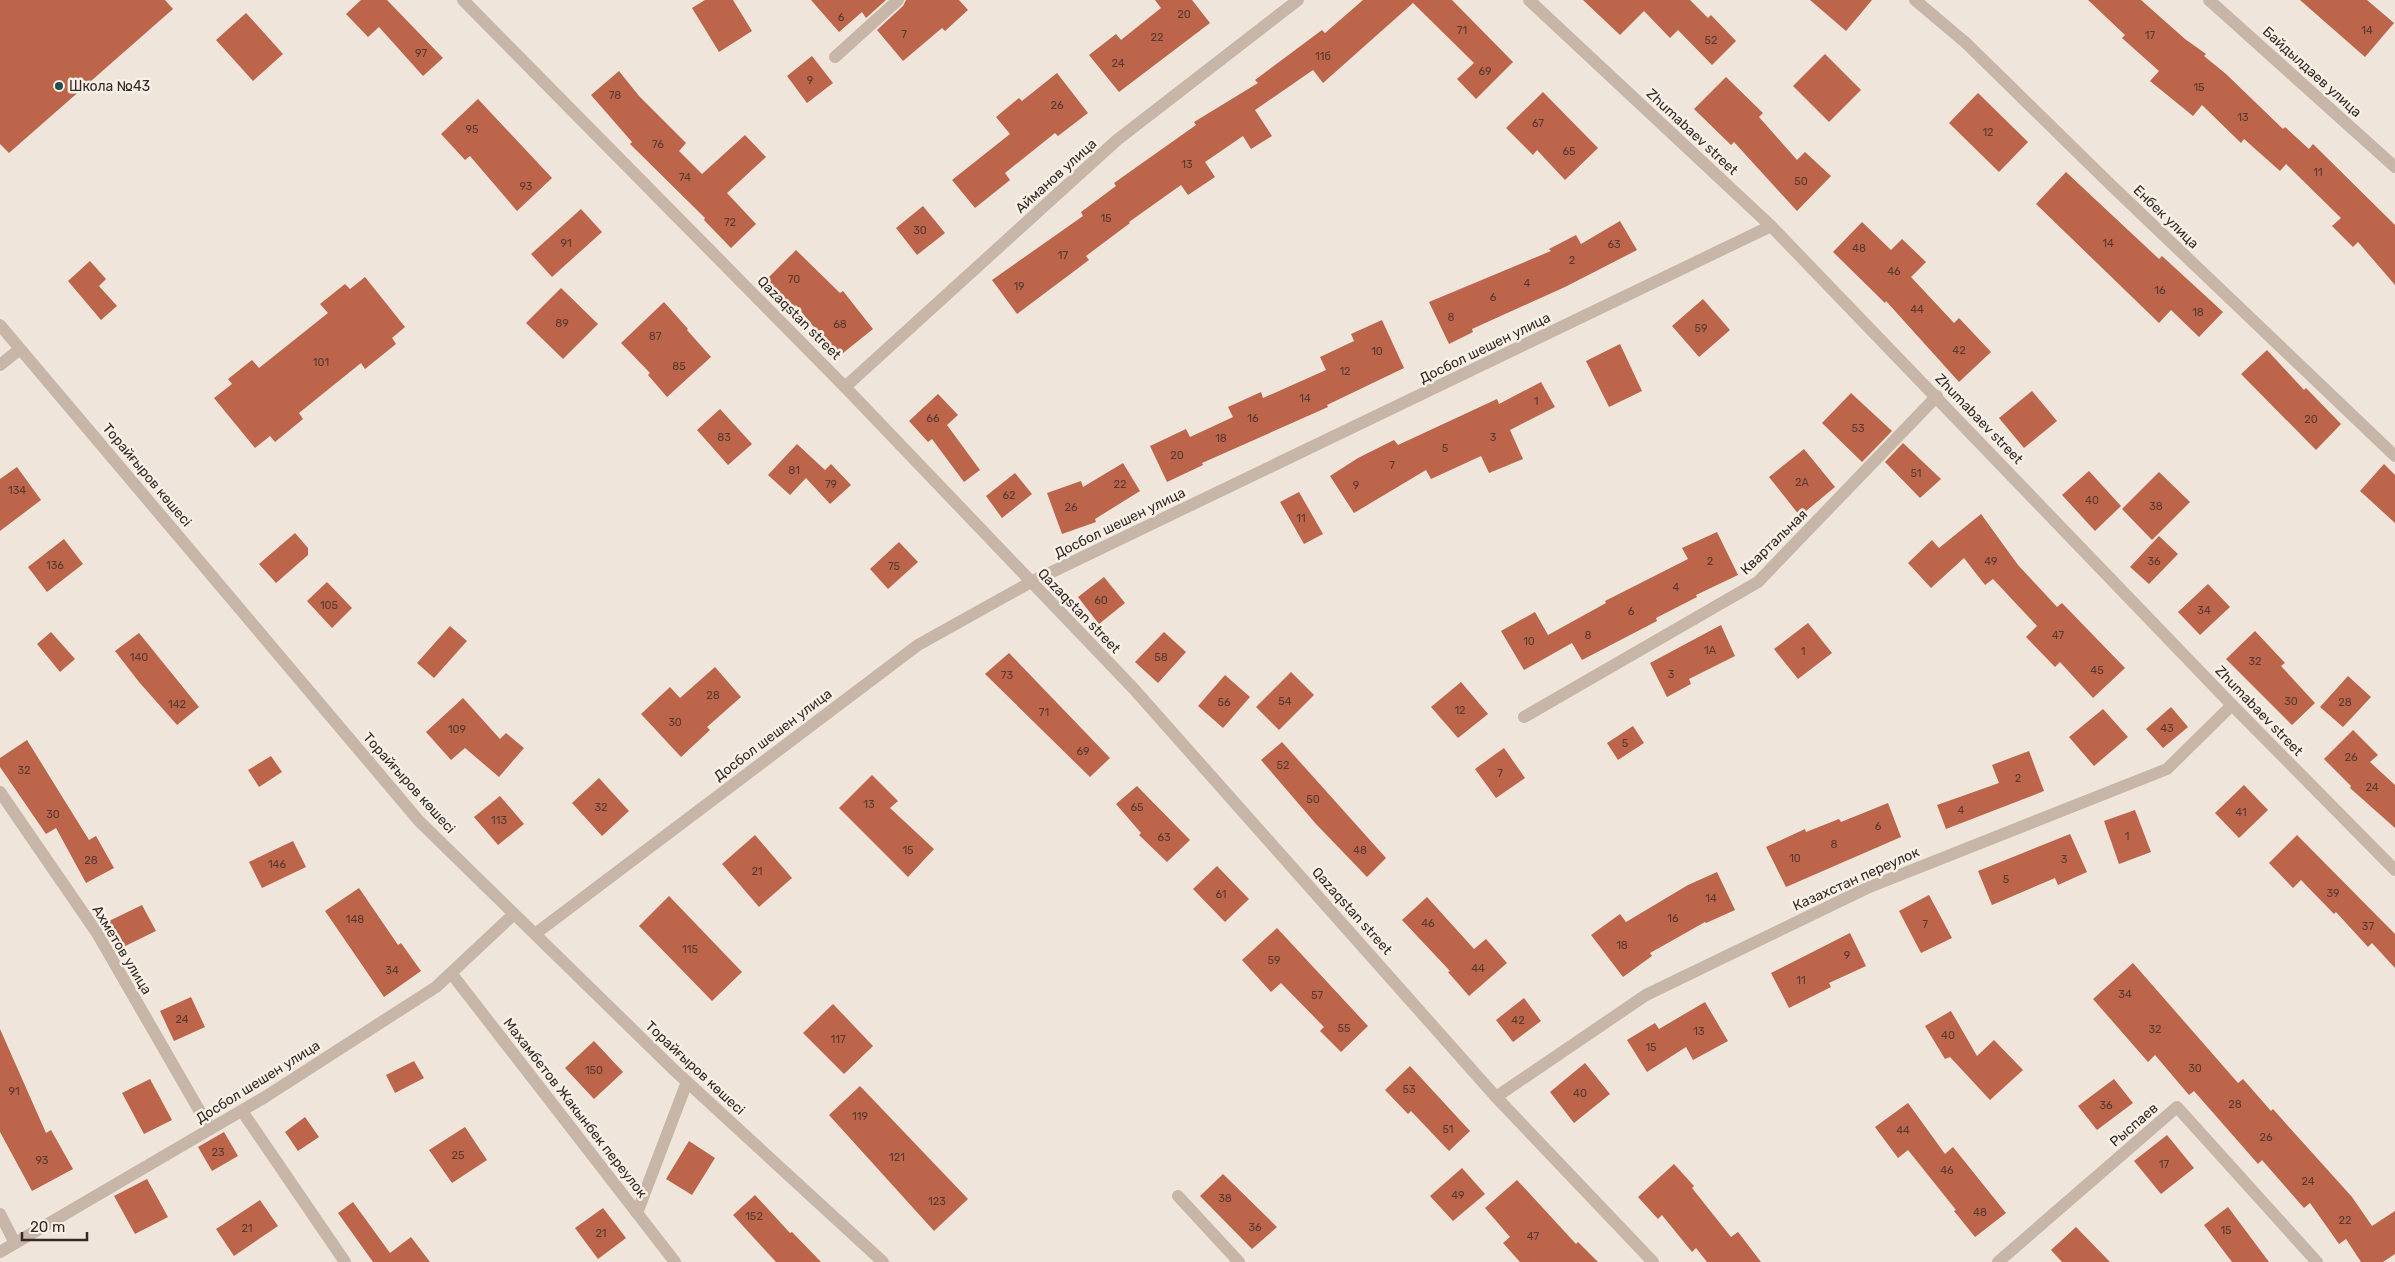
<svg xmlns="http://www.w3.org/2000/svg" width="2395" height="1262" font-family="Rubik,sans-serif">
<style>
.building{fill:#bd654b}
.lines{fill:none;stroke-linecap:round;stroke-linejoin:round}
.minor{stroke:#c7b5a7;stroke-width:12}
.poi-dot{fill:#204f52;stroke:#f8f0e6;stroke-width:2}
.labels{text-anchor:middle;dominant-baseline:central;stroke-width:5;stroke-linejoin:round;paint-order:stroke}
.number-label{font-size:11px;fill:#563a30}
.street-label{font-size:14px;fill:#342b27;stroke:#f8f0e6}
.poi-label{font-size:14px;fill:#342b27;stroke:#f8f0e6;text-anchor:start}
</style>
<rect width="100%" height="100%" fill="#f0e5db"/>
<!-- building -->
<g class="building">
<polygon points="0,0 165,0 173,9 9,153 0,144"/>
<polygon points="361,0 387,0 443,58 423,76 379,27 368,37 346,14"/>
<polygon points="705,0 733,0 752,31 719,52 692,8"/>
<polygon points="811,0 886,0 866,18 862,12 839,32"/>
<polygon points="906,0 959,0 968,10 945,31 942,28 903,61 877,30 903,6"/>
<polygon points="1155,0 1192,0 1210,23 1119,92 1089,55 1116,34 1121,40 1161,8"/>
<polygon points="1363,0 1452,0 1513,62 1476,99 1457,79 1474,63 1413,3 1323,83 1313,70 1255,110 1272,136 1251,149 1243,136 1205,162 1215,177 1188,195 1181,185 1129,222 1130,223 1086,256 1089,260 1017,314 992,280 1083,216 1081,212 1116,186 1114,183 1196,125 1194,122 1258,83 1255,80 1322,30 1325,33"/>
<polygon points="1583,0 1690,0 1708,18 1711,15 1736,41 1712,65 1678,30 1670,38 1644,11 1620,35"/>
<polygon points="1810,0 1872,0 1846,31"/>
<polygon points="2088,0 2141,0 2185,39 2206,54 2204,56 2226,74 2283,129 2285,127 2309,149 2313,144 2395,225 2395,285 2358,242 2353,247 2332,226 2341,218 2286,164 2280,171 2244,139 2241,143 2202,105 2193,116 2150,81 2159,71 2122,38 2125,35"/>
<polygon points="2300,0 2367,0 2394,23 2365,57"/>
<polygon points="246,13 283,54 253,81 216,40"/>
<polygon points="1825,54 1861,90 1829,122 1793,86"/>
<polygon points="812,56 833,83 807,103 787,76"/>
<polygon points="619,71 639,96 686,143 679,151 702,174 745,135 766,157 727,193 756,224 731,248 704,220 705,218 630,144 632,142 591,95"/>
<polygon points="1057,73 1088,113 1058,136 1055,133 1005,173 1010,180 975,208 952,180 1010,134 996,117 1019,98 1022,101"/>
<polygon points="1726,77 1763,113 1759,117 1797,160 1805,152 1831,176 1797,211 1734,142 1731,145 1694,109"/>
<polygon points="1543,92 1598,148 1565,180 1537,150 1533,155 1506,128"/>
<polygon points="1978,93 2028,142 1999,172 1949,123"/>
<polygon points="478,99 552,178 517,211 470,156 465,160 441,134"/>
<polygon points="2066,172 2159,259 2162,256 2223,312 2199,337 2171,310 2159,323 2036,204"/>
<polygon points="923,206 945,233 917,255 896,228"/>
<polygon points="581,209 602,232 552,277 531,254"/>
<polygon points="1620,221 1637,250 1565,287 1472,329 1473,332 1449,344 1429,302 1551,251 1549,249 1576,235 1581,244"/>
<polygon points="1862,222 1891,250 1902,239 1926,262 1911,277 1954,323 1959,318 1991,352 1959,382 1886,301 1885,303 1833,252"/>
<polygon points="796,250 840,293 843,291 873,329 838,357 796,305 792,309 764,282"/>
<polygon points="90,261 106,279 99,286 117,306 101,320 68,281"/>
<polygon points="365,277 405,327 392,338 396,344 365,369 361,363 299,413 303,419 275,442 270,436 255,448 214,398 232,384 228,379 252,360 259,368 328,313 320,304 345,284 350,289"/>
<polygon points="561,288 598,324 563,359 526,323"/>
<polygon points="1703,299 1730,330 1699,357 1672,326"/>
<polygon points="664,302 688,329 687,330 711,357 667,397 648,375 650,373 621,343"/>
<polygon points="1382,320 1404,368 1327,405 1328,407 1202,463 1203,465 1167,482 1150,446 1186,429 1190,437 1233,417 1228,407 1261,392 1263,398 1326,370 1320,357 1354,341 1351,334"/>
<polygon points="1620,344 1642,391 1609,407 1586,361"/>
<polygon points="2267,350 2304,390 2306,388 2341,424 2316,450 2241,374"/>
<polygon points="1541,382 1555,407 1510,430 1523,459 1489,473 1481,456 1431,479 1426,470 1354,513 1330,476 1358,458 1394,440 1398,445 1497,399 1499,404"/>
<polygon points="2032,391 2057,421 2024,448 1999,418"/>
<polygon points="1851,393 1892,431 1862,462 1822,423"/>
<polygon points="938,394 958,415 947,425 980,470 964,482 932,439 928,442 909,421"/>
<polygon points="720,409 752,444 728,465 697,430"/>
<polygon points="1903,443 1941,479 1920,498 1885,462"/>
<polygon points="797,444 825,470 831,464 851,485 830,504 806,478 790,495 768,475"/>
<polygon points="1804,449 1835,487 1800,516 1769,477"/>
<polygon points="1123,463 1140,491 1095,519 1096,522 1062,534 1047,493 1081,481 1083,487"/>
<polygon points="2384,464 2395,475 2395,523 2360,491"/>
<polygon points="17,467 41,500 0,531 0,479"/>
<polygon points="2089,471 2121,506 2095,531 2062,495"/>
<polygon points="2159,472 2190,502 2152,540 2122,509"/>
<polygon points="1015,473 1032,494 1002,518 986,496"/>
<polygon points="1299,492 1323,534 1304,544 1280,502"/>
<polygon points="1981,514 2018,565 2057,607 2062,603 2125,668 2093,698 2060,662 2055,667 2026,637 2037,626 1993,579 1985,585 1964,558 1931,588 1908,563 1932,540 1939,548"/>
<polygon points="1717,532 1738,575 1696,595 1697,597 1656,618 1657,621 1582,660 1572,643 1524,670 1501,631 1535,612 1548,635 1606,603 1605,601 1688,559 1682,548"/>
<polygon points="295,533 308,548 308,555 276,583 259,564"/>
<polygon points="2159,536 2178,554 2149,584 2130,567"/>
<polygon points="64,539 83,564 47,592 28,567"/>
<polygon points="899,542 918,562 888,589 870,569"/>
<polygon points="1104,577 1125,603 1099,624 1078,597"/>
<polygon points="327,582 352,608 332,628 307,601"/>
<polygon points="2208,584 2230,607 2200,635 2178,612"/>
<polygon points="1808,623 1832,653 1798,679 1774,649"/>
<polygon points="1721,625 1735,656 1689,679 1691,684 1667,697 1650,663"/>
<polygon points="450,626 467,641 434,678 417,663"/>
<polygon points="2255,631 2285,663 2281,666 2315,703 2292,725 2226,659"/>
<polygon points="51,632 75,659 60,672 37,644"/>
<polygon points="1164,632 1186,652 1158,683 1135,662"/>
<polygon points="139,633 199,707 177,725 139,682 115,651"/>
<polygon points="1009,653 1110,758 1090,777 985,674"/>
<polygon points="715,667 741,697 707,727 710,730 681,757 641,714 670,687 680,698"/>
<polygon points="1291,672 1314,695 1279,730 1256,707"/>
<polygon points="1225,675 1250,697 1223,728 1198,706"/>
<polygon points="2348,676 2371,697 2343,727 2320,707"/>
<polygon points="1461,682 1488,714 1458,738 1431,707"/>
<polygon points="463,698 500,739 506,733 524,748 499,777 465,748 451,760 426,732"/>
<polygon points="2171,707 2188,727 2163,748 2146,729"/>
<polygon points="2103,709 2128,737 2094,766 2069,737"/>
<polygon points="1633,726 1644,743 1618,760 1607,743"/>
<polygon points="2353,730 2378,755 2370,762 2395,785 2395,828 2350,788 2351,786 2324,759"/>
<polygon points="27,740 89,840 96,836 114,868 86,883 56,828 46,834 0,767 0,758"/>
<polygon points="1282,742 1386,858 1367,877 1316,824 1261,760"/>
<polygon points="1504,748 1525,778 1496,798 1475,769"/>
<polygon points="2029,751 2044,791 1946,829 1937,805 1999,783 1992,765"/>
<polygon points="271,756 282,772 259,787 248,770"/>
<polygon points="872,775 898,801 890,808 934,849 908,877 839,808"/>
<polygon points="599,778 629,811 602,836 572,803"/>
<polygon points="2244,785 2268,810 2239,838 2215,813"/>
<polygon points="1137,786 1190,840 1167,862 1139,835 1141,833 1116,804"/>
<polygon points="500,796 524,824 498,845 474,817"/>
<polygon points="1888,803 1901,837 1786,887 1766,847 1805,829 1806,832 1839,819 1841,822"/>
<polygon points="2135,810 2151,852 2119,864 2104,821"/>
<polygon points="2070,834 2087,872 2058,885 2055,878 1992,905 1978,871"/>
<polygon points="755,835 792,878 759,907 722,864"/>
<polygon points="2297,835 2395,934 2395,968 2372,943 2368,947 2336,912 2334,914 2301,880 2293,888 2269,863"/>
<polygon points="293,841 306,867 262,888 249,862"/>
<polygon points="1217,866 1249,899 1225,922 1193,889"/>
<polygon points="1717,872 1735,910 1706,923 1705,922 1650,953 1652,956 1623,977 1591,935 1620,914 1626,922 1688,885"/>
<polygon points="359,888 398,945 401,943 421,971 384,997 325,911"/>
<polygon points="1929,895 1952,938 1921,953 1899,911"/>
<polygon points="669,896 742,972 712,1001 639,926"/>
<polygon points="1427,897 1474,949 1486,939 1507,963 1469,996 1448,972 1450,971 1402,920"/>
<polygon points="142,905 156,931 121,948 107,922"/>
<polygon points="1277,928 1368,1026 1341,1052 1320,1031 1324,1027 1281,983 1271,992 1242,960"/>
<polygon points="1850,933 1866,966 1829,983 1831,987 1789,1008 1771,973"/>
<polygon points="2133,963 2238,1083 2243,1079 2271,1111 2273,1109 2288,1126 2352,1197 2372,1226 2395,1211 2395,1254 2383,1262 2361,1262 2346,1239 2339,1244 2310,1203 2304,1208 2262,1160 2258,1164 2194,1091 2189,1095 2155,1055 2148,1062 2093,999"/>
<polygon points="191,997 205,1027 174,1041 160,1011"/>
<polygon points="1524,998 1541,1021 1513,1042 1496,1020"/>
<polygon points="1705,1002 1728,1041 1693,1060 1686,1047 1647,1072 1627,1040 1655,1023 1659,1029"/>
<polygon points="833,1004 873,1046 844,1074 803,1033"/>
<polygon points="1951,1011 1977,1056 1994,1040 2023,1070 1990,1100 1950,1057 1945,1059 1925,1026"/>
<polygon points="0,1029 46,1133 51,1130 73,1169 32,1191 0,1132"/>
<polygon points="594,1041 623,1072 594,1099 565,1068"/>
<polygon points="414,1061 424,1078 395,1093 386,1075"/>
<polygon points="1585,1063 1610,1094 1574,1123 1550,1092"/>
<polygon points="1410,1066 1470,1131 1449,1151 1411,1111 1408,1114 1385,1090"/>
<polygon points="150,1079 172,1120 144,1134 122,1093"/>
<polygon points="2114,1079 2133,1103 2097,1130 2078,1106"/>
<polygon points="860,1086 968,1199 934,1231 829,1115"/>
<polygon points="1908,1103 1945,1154 1953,1147 2006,1213 1975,1237 1954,1211 1956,1210 1908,1150 1898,1158 1875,1127"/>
<polygon points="305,1117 319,1137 298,1151 285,1132"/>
<polygon points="465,1127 487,1160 452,1183 429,1150"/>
<polygon points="224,1132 238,1156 212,1171 198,1147"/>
<polygon points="2167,1135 2194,1168 2161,1194 2134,1161"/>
<polygon points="689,1141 715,1158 692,1195 666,1179"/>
<polygon points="1674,1164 1694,1186 1692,1188 1731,1237 1738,1232 1761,1262 1707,1262 1696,1248 1692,1252 1662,1215 1658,1219 1638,1197"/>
<polygon points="1462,1168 1485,1194 1453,1221 1430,1196"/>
<polygon points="1223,1174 1277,1227 1252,1249 1200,1196"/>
<polygon points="147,1179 168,1217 135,1234 114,1196"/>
<polygon points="1517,1180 1576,1244 1578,1242 1598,1262 1520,1262 1503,1243 1510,1237 1485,1208"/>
<polygon points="755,1195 790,1233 792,1232 821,1262 776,1262 733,1215"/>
<polygon points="260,1200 278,1226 234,1256 216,1229"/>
<polygon points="353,1202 390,1253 411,1237 430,1262 373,1262 338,1213"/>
<polygon points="2228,1207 2269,1262 2232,1262 2204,1225"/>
<polygon points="603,1208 626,1238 598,1259 575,1228"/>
<polygon points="2076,1227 2110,1262 2062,1262 2051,1250"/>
</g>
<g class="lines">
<!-- minor -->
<g class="minor">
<polyline points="463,0 845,387 1133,688 1496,1097 1653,1262"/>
<polyline points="1529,0 1771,226 2232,705 2395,870"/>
<polyline points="1915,0 1966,43 2112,186 2395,456"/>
<polyline points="2209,0 2395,167"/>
<polyline points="835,57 898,0"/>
<polyline points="0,325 419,821 673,1069 883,1262"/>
<polyline points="0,365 20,349"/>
<polyline points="845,387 1117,140 1298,0"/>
<polyline points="1524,717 1758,582 1937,396"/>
<polyline points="0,792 97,933 210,1129"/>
<polyline points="535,934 918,645 1031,582 1771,226"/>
<polyline points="451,973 675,1262"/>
<polyline points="1496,1097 1646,995 1867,888 2167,769 2232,705"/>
<polyline points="242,1111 345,1262"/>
<polyline points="1178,1196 1239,1262"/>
<polyline points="637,1213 687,1082"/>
<polyline points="0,1214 15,1243"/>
<polyline points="0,1252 265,1097 436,987 514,914"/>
<polyline points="1998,1262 2177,1107 2317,1262"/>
</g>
</g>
<!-- markers -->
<circle class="poi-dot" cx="59" cy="86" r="5"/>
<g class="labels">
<!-- number labels -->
<g class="number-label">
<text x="1184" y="14">20</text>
<text x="841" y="17">6</text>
<text x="1462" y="30">71</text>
<text x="2367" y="30">14</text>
<text x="904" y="34">7</text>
<text x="2150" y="35">17</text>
<text x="1157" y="37">22</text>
<text x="1711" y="40">52</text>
<text x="421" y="53">97</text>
<text x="1323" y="56">11б</text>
<text x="1118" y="63">24</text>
<text x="1485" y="71">69</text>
<text x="810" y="80">9</text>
<text x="2199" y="87">15</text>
<text x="615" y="95">78</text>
<text x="1057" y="105">26</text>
<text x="2243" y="117">13</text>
<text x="1538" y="123">67</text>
<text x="472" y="129">95</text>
<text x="1988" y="132">12</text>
<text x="658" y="144">76</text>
<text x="1569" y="151">65</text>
<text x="1187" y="164">13</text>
<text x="2318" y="172">11</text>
<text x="685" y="177">74</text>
<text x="1801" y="181">50</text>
<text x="526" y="186">93</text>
<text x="1106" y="218">15</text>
<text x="730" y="222">72</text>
<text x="920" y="230">30</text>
<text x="566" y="243">91</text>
<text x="2108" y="243">14</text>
<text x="1614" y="244">63</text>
<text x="1859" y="248">48</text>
<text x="1063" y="255">17</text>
<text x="1572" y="260">2</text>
<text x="1894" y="271">46</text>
<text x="794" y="279">70</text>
<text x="1527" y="283">4</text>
<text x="1019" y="286">19</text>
<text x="2160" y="290">16</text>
<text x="1493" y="297">6</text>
<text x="1917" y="309">44</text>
<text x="2198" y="312">18</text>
<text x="1451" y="317">8</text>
<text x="562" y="323">89</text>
<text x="840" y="324">68</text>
<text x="1701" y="328">59</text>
<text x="655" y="336">87</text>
<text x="1959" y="350">42</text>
<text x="1377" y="351">10</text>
<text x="321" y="362">101</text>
<text x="679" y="366">85</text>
<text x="1345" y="371">12</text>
<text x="1305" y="398">14</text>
<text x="1536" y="401">1</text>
<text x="933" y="418">66</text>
<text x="1253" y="418">16</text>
<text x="2311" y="419">20</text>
<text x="1858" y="428">53</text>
<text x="724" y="437">83</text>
<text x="1493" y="437">3</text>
<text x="1221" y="438">18</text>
<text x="1445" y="448">5</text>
<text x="1177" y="455">20</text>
<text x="1392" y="465">7</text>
<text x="794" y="470">81</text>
<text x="1916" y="473">51</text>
<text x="1802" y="482">2А</text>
<text x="831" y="484">79</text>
<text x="1120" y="484">22</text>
<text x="1356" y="485">9</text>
<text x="17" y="490">134</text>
<text x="1009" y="495">62</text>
<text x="2092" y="500">40</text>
<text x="2156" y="506">38</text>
<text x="1071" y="507">26</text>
<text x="1301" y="518">11</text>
<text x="1710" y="561">2</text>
<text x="1991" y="561">49</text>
<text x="2154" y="561">36</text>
<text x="55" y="565">136</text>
<text x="894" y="566">75</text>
<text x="1676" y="587">4</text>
<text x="1101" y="600">60</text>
<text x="329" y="605">105</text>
<text x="2204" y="610">34</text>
<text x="1631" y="611">6</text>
<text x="1588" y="635">8</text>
<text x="2058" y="635">47</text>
<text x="1529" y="641">10</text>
<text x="1710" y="650">1А</text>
<text x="1803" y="651">1</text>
<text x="139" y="657">140</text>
<text x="1161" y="657">58</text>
<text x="2255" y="661">32</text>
<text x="2097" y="670">45</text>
<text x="1671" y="674">3</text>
<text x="1007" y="675">73</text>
<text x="713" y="695">28</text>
<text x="1285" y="701">54</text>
<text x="2291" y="701">30</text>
<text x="1224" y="702">56</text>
<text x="2345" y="702">28</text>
<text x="177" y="704">142</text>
<text x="1460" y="710">12</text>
<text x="1044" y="712">71</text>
<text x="675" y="722">30</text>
<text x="2167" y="728">43</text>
<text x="457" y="729">109</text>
<text x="1625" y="743">5</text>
<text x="1083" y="751">69</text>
<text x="2351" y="757">26</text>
<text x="1283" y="765">52</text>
<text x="24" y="770">32</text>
<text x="1500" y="773">7</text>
<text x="2018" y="778">2</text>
<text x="2372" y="787">24</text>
<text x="1313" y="799">50</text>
<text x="869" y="804">13</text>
<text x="601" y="807">32</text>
<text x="1137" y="807">65</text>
<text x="1961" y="810">4</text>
<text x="2241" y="812">41</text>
<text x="53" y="814">30</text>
<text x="499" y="820">113</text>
<text x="1878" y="826">6</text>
<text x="2127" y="836">1</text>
<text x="1164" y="837">63</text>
<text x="1834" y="844">8</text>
<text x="908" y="850">15</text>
<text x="1360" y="850">48</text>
<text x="1795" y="858">10</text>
<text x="2064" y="859">3</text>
<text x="91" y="860">28</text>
<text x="277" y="864">146</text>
<text x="757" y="871">21</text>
<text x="2006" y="879">5</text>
<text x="2333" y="893">39</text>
<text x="1221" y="894">61</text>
<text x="1711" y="898">14</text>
<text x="1673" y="918">16</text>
<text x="355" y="919">148</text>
<text x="1428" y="923">46</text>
<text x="1925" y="924">7</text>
<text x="2368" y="926">37</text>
<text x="1622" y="945">18</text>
<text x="690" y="949">115</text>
<text x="1847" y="955">9</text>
<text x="1274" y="960">59</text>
<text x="1478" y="968">44</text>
<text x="392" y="970">34</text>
<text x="1801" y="980">11</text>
<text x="2125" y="994">34</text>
<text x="1317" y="995">57</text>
<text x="182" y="1019">24</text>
<text x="1518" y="1020">42</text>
<text x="1344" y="1028">55</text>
<text x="2155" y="1029">32</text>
<text x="1699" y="1031">13</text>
<text x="1948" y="1035">40</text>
<text x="838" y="1039">117</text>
<text x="1651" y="1047">15</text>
<text x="2195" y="1068">30</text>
<text x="594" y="1070">150</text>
<text x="1409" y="1089">53</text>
<text x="14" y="1091">91</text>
<text x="1580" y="1093">40</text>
<text x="2235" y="1104">28</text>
<text x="2106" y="1105">36</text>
<text x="860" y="1116">119</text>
<text x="1448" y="1129">51</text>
<text x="1903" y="1130">44</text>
<text x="2266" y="1137">26</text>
<text x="218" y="1152">23</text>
<text x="458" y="1155">25</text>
<text x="897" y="1157">121</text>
<text x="42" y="1160">93</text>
<text x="2164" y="1164">17</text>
<text x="1947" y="1170">46</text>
<text x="2308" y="1181">24</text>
<text x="1458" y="1195">49</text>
<text x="1225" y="1198">38</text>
<text x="937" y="1201">123</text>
<text x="1980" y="1212">48</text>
<text x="754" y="1216">152</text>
<text x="2345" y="1220">22</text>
<text x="1255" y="1227">36</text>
<text x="247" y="1228">21</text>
<text x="2226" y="1230">15</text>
<text x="601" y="1233">21</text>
<text x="1533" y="1236">47</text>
</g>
<!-- street labels -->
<g class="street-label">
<text transform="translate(2312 72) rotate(42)">Байдылдаев улица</text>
<text transform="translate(1692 132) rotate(43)">Zhumabaev street</text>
<text transform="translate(1056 176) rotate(-42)">Айманов улица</text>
<text transform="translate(2166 217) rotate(44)">Енбек улица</text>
<text transform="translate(799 318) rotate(45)">Qazaqstan street</text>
<text transform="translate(1485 348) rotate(-26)">Досбол шешен улица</text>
<text transform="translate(1979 419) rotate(46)">Zhumabaev street</text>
<text transform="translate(147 475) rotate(50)">Торайғыров көшесі</text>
<text transform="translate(1120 523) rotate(-26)">Досбол шешен улица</text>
<text transform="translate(1774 542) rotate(-44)">Квартальная</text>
<text transform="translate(1079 611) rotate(46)">Qazaqstan street</text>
<text transform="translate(2259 711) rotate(46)">Zhumabaev street</text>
<text transform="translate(773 735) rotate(-37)">Досбол шешен улица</text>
<text transform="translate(409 783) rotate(48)">Торайғыров көшесі</text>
<text transform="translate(1856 879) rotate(-24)">Казахстан переулок</text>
<text transform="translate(1352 911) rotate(48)">Qazaqstan street</text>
<text transform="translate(122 950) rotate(59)">Ахметов улица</text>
<text transform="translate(695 1068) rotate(43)">Торайғыров көшесі</text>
<text transform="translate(258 1082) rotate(-32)">Досбол шешен улица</text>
<text transform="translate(575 1108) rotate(52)">Махамбетов Жакынбек переулок</text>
<text transform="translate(2134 1125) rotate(-41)">Рыспаев</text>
</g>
<!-- poi labels -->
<g class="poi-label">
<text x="69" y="86">Школа №43</text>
</g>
</g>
<!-- scale -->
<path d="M22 1232v8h65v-8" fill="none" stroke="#342b27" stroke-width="2.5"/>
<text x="30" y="1232" font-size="15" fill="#342b27" stroke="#f8f0e6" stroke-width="4" paint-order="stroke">20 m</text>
</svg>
